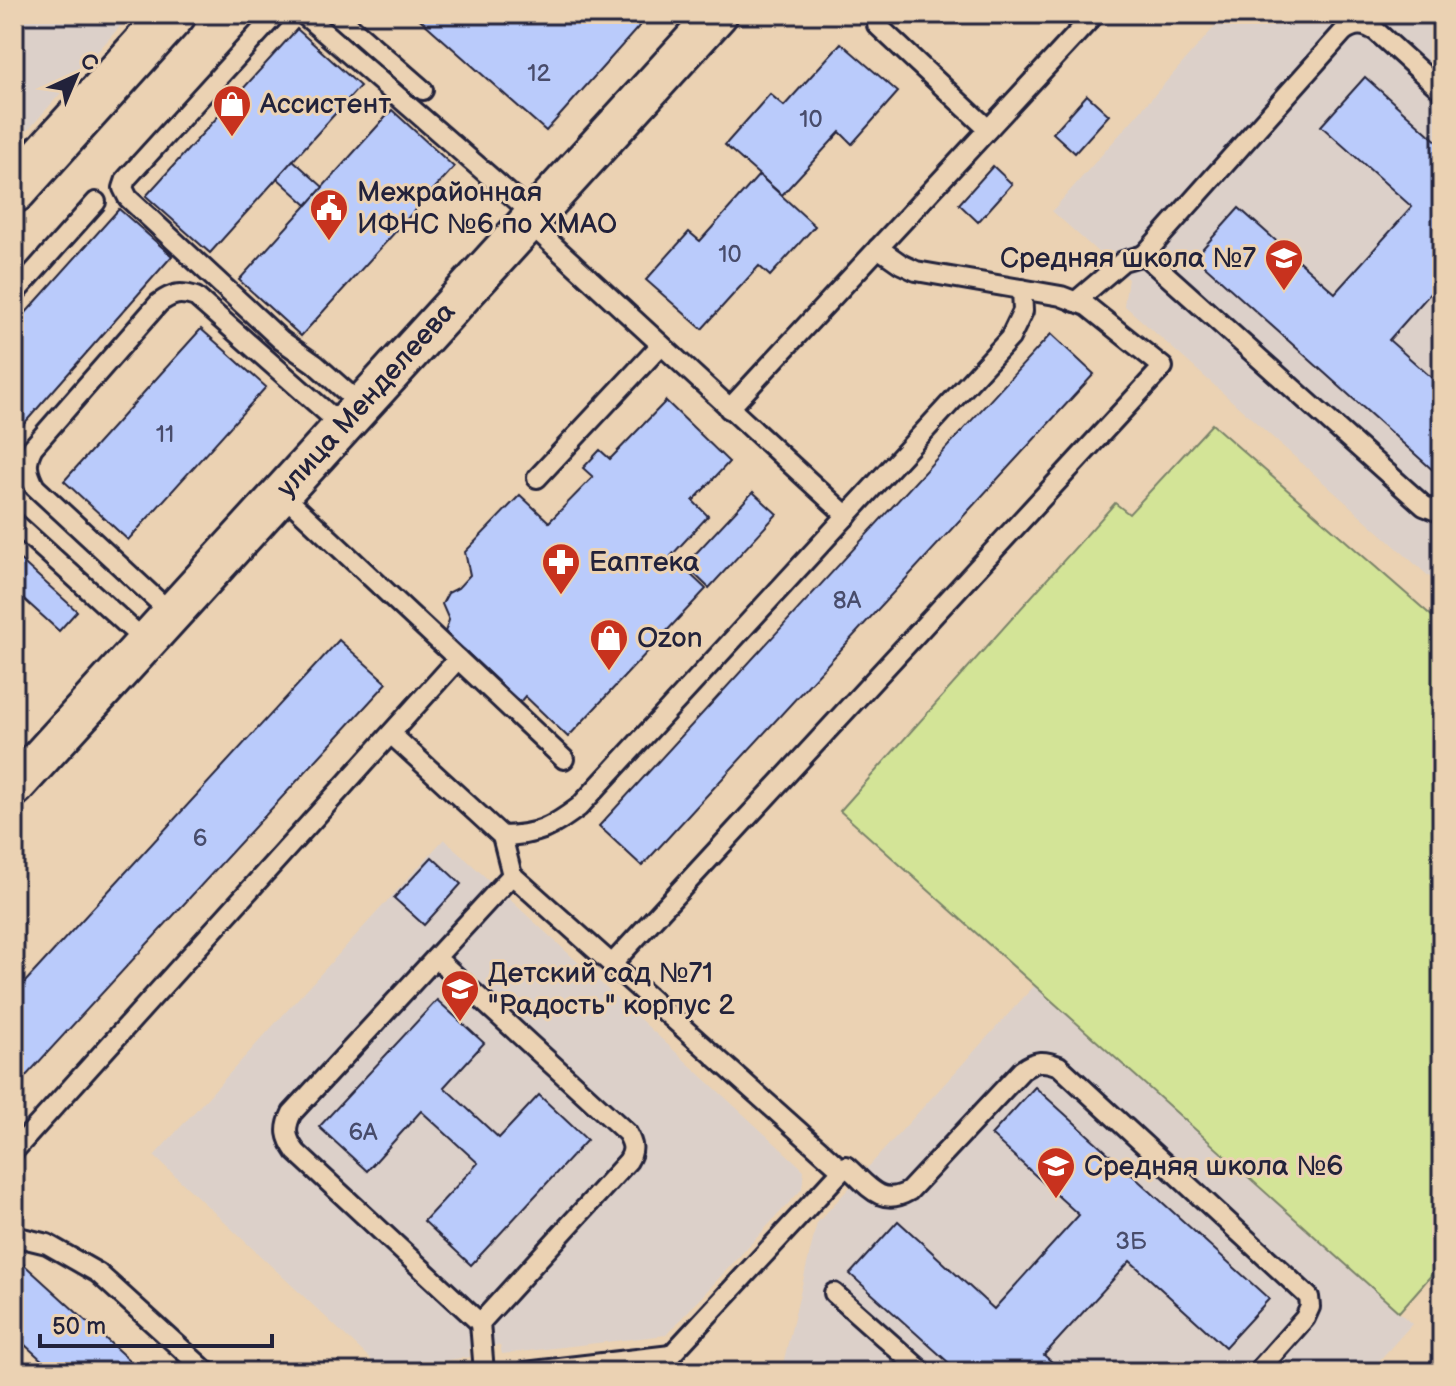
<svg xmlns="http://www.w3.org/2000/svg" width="1456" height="1386" font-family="'Balsamiq Sans',sans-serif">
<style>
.built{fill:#dcd0c9}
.green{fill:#d3e497;stroke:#7a8369;stroke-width:2}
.building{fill:#bacbfb;stroke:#22223b;stroke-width:2}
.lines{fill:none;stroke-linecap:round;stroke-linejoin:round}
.service-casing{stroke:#22223b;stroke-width:24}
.minor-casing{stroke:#22223b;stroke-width:44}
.secondary-casing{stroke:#22223b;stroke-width:50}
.service{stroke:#ebd2b3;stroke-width:18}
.minor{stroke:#ebd2b3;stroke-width:38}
.secondary{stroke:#ebd2b3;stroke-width:44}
.labels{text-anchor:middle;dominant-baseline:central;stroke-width:6;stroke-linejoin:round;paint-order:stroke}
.number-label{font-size:24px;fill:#484c6b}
.poi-label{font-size:28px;fill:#22223b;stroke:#ebd2b3;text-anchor:start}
.street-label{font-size:28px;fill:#22223b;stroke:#ebd2b3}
</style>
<rect width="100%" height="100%" fill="#ebd2b3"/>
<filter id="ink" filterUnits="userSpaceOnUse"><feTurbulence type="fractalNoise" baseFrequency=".0125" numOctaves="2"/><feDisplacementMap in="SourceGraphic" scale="16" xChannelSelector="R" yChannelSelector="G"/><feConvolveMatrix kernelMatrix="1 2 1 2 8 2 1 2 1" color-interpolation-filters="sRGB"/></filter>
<g filter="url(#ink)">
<!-- built -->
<g class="built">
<polygon points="14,14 131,14 14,146"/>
<polygon points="1226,14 1442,14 1442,588 1124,305 1128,279 1052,211"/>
<polygon points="444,839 804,1170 802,1189 666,1335 502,1354 500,1345 469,1348 470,1357 381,1369 154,1156"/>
<polygon points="1035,985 1412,1324 1369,1372 781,1372 817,1223"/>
</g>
<!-- green -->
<polygon class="green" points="1212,424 1442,625 1442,1263 1399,1312 840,811 1115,503 1129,514"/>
<!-- building -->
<g class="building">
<polygon points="414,14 650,14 546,131"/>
<polygon points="297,29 360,86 210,253 146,196"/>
<polygon points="841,43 898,92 852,144 840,132 782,195 725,145 770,94 784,106"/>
<polygon points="1365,77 1442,146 1442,280 1389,340 1442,387 1442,463 1435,472 1195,257 1239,208 1335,293 1412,207 1321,126"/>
<polygon points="1087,95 1109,115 1075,153 1053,133"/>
<polygon points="392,110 454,167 301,336 239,280"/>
<polygon points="293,160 323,187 307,205 277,178"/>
<polygon points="993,166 1012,184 978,222 959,204"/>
<polygon points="759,175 815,226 770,276 759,266 702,329 646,280 689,232 700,241"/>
<polygon points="119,209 172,256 14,435 14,326"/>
<polygon points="201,329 266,387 128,540 64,481"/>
<polygon points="1051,334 1094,374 642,866 599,826"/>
<polygon points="666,401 729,462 693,501 708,516 671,556 706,589 568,737 525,696 520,702 445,632 449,620 442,604 448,593 458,588 470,575 465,552 520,495 549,522 593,477 583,468 600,450 610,459"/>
<polygon points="753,492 777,514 709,588 685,565"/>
<polygon points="17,557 77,611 59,631 14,590 14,561"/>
<polygon points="339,640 387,683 14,1089 14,994"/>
<polygon points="432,857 461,884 424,925 394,898"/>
<polygon points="437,1000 484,1043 444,1087 499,1138 539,1095 587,1140 471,1265 424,1221 478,1163 421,1111 367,1171 319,1127"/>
<polygon points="1035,1087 1269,1299 1225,1347 1130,1261 1044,1355 1063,1372 959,1372 850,1274 898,1221 994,1309 1079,1215 991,1135"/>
<polygon points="19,1260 142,1372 55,1372 14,1335 14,1265"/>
</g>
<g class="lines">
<!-- service casing -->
<g class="service-casing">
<g id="service">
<polyline points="276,14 126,179 123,188 128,198 281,340 315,364 361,405"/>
<polyline points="303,14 534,215"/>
<polyline points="336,14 423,90"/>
<polyline points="877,25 988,129"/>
<path d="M 1442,91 L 1377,32 C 1364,24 1355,23 1343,32 L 1144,255 L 1424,506 L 1442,513"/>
<polyline points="528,222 847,516"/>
<polyline points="14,294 96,202"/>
<polyline points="1075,302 1123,261 1144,255"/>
<polyline points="729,409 1095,14"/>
<polyline points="537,478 661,345"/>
<polyline points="14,522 146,642"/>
<path d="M 172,614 L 35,487 C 27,472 25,462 33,447 L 159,303 C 173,293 180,292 196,297 L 342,426"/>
<polyline points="458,659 564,759"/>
<polyline points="391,734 502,836 512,875 842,1170"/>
<path d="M 502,836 C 538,835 551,828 579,807 L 1010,338 L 1023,311 L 1022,289"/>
<path d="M 436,958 L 627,1133 C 633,1144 635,1150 628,1161 L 480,1323 L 296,1152 C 286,1138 284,1129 292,1113 L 512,875"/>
<polyline points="612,964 1163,367 1087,306 1061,296 916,271 901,264 878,248"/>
<polyline points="14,1151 458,659 281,493"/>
<polyline points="14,1236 47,1244 98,1273 207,1372"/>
<polyline points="834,1293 923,1372"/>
<polyline points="480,1323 484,1372"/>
<polyline points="525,1372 671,1355"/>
<path d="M 663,1372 L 671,1355 L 846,1166 C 867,1184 880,1208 909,1191 L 1022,1070 C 1036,1060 1044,1060 1059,1066 L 1309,1297 L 1310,1307 L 1305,1318 L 1257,1372"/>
</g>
</g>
<!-- minor casing -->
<g class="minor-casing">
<polyline id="minor" points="14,787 718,14"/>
</g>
<!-- secondary casing -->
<g class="secondary-casing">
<polyline id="secondary" points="14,190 173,14"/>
</g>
<!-- service -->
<use href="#service" class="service"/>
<!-- minor -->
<use href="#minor" class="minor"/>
<!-- secondary -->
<use href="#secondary" class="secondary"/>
</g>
</g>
<!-- icons -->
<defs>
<g id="shop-pin" transform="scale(2)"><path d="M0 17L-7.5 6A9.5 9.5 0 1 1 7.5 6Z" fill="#c8321e" stroke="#ebd2b3"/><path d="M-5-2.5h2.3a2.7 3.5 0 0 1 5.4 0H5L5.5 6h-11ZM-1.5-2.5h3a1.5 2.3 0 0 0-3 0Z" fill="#fff"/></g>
<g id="civic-pin" transform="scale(2)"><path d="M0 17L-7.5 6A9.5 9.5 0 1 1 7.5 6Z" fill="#c8321e" stroke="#ebd2b3"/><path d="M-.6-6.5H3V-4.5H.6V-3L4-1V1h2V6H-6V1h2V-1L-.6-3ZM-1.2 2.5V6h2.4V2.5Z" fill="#fff"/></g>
<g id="school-pin" transform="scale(2)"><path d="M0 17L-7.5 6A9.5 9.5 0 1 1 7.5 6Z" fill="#c8321e" stroke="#ebd2b3"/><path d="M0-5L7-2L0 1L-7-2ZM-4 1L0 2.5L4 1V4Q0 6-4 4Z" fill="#fff"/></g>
<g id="pharmacy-pin" transform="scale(2)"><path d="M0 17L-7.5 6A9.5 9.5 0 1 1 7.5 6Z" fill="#c8321e" stroke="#ebd2b3"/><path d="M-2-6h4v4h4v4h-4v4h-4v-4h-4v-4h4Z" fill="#fff"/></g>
</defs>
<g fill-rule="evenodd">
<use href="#shop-pin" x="232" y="104"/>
<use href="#civic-pin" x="329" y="208"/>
<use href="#school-pin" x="1284" y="258"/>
<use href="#pharmacy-pin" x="561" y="562"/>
<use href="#shop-pin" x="609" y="638"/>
<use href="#school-pin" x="460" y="989"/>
<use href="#school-pin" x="1056" y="1166"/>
</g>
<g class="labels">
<!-- number labels -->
<g class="number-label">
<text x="539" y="73">12</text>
<text x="811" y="119">10</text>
<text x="730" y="254">10</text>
<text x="165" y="434">11</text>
<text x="847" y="600">8А</text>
<text x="200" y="838">6</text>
<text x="363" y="1132">6А</text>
<text x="1131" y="1241">3Б</text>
</g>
<!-- poi labels -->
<g class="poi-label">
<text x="260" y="104">Ассистент</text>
<text x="357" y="192">Межрайонная<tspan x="357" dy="32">ИФНС №6 по ХМАО</tspan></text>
<text x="1256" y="258" text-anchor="end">Средняя школа №7</text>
<text x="589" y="562">Еаптека</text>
<text x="637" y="638">Ozon</text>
<text x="488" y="973">Детский сад №71<tspan x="488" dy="32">"Радость" корпус 2</tspan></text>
<text x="1084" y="1166">Средняя школа №6</text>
</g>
<!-- street labels -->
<g class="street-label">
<text transform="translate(366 400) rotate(-48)">улица Менделеева</text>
</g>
</g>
<!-- margin -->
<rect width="1456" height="1386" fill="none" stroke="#ebd2b3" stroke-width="48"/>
<rect x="24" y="24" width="1408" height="1338" fill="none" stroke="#22223b" stroke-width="3" filter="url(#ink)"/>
<!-- north arrow -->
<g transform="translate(76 76) rotate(44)" stroke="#ebd2b3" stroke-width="6" paint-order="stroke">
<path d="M0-6L14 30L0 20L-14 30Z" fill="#22223b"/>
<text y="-12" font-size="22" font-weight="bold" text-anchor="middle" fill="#22223b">С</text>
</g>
<!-- scale -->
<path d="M40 1334v12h232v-12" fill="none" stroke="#22223b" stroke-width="4"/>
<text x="52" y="1334" font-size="24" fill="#22223b" stroke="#ebd2b3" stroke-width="6" paint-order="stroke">50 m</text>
</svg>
